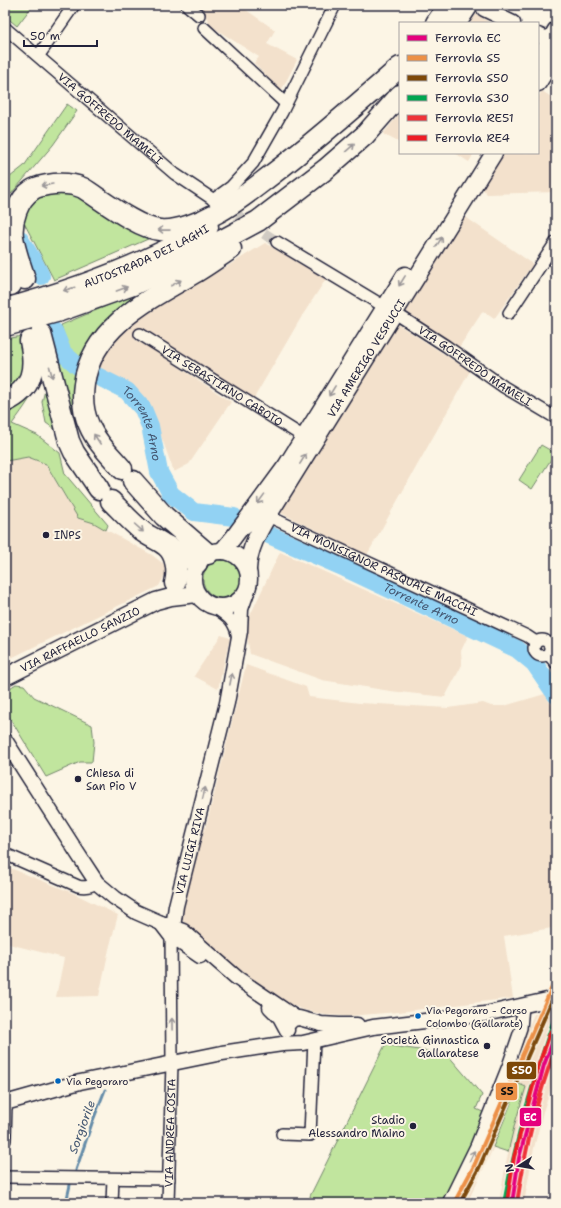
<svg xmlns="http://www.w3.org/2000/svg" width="561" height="1208" font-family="'Shantell Sans',sans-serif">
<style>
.built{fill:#f3e1cc}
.green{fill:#c1e59e;stroke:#72846c}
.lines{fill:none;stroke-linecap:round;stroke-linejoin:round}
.stream{stroke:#658ca9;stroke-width:3}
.river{stroke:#92d2f3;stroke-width:18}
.minor-tunnel{stroke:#d0cbc3;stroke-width:11;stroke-dasharray:11 5.5;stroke-linecap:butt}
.minor-casing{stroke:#22223b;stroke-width:14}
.tertiary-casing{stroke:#22223b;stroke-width:17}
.secondary-casing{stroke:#22223b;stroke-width:19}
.motorway-casing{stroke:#22223b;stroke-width:23}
.minor{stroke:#fcf5e5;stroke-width:11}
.tertiary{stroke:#fcf5e5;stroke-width:14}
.secondary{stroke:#fcf5e5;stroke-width:16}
.motorway{stroke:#fcf5e5;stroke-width:20}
.rail-1-casing{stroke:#fcf5e5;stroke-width:7}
.rail-2-casing{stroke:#fcf5e5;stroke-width:7}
.rail-3-casing{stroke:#fcf5e5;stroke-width:7}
.rail-4-casing{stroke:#fcf5e5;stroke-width:7}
.rail-5-casing{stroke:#fcf5e5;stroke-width:7}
.rail-6-casing{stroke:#fcf5e5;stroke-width:7}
.rail-1{stroke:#e5007d;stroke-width:4}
.rail-2{stroke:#ec9046;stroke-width:4}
.rail-3{stroke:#7d4808;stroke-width:4}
.rail-4{stroke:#00a651;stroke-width:4}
.rail-5{stroke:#ee3338;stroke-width:4}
.rail-6{stroke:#ed1c24;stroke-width:4}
.oneway{stroke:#9a9698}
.poi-dot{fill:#22223b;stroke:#fcf5e5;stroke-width:1.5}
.bus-dot{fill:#0065bd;stroke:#fcf5e5;stroke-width:1.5}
.labels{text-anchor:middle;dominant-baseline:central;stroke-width:4;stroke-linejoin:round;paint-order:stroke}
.bus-label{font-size:10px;fill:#22223b;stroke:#fcf5e5;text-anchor:start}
.street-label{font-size:11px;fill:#22223b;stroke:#fcf5e5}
.poi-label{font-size:11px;fill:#22223b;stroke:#fcf5e5;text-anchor:start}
.water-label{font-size:12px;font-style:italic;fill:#445772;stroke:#fcf5e5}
.line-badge{stroke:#fcf5e5;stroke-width:1.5}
.badge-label{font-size:11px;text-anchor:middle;font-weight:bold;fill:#fff}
.pale-badge-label{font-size:11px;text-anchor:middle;font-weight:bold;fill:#111}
</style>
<rect width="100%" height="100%" fill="#fcf5e5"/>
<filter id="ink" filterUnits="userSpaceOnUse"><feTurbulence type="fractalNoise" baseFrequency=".025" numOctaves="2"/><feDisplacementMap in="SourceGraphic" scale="8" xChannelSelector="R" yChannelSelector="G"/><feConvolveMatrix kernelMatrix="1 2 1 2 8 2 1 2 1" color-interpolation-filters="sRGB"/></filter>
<g filter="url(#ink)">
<!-- built -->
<g class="built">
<polygon points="200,5 239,5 275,30 267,44 297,60 281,91 254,63 259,57 211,26"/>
<polygon points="476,14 490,23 470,23"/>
<polygon points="542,91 556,100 556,192 487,194 482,188 504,153 538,153 538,97"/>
<polygon points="400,113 400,143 383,134"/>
<polygon points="455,153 474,153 469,162"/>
<polygon points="464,216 533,264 494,319 483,311 458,349 403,313"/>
<polygon points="265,243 326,279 302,316 254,398 234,387 139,327 135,340 149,347 231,402 189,464 174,472 161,436 144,402 132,391 93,368 121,329 149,308 228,266"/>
<polygon points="396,323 470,371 367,555 279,512"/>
<polygon points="28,457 46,465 78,518 94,523 152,555 165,565 165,575 159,586 5,661 5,459 6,461"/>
<polygon points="280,552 468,636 461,651 462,665 445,697 390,691 322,680 250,654 246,630 247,622"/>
<polygon points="221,635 230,638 218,689 194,676"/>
<polygon points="246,665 306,687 309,697 360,703 448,708 483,703 491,706 504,706 545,694 556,713 556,923 552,928 504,936 513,998 399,1012 347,1016 326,1015 304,1010 278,999 225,959 180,918 199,846 208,819"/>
<polygon points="5,866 73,893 118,915 109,949 99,996 56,997 64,958 5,943"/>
<polygon points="556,1012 556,1072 543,1112 534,1148 524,1203 499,1203 506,1163 515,1123 526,1087 519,1084 498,1138 467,1203 447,1203 499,1100 534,1014"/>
</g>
<!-- green -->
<g class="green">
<polygon points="5,5 33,5 17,26 5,16"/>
<polygon points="67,104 77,111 53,145 5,201 5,181 24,166"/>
<polygon points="48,191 72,193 148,239 54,280 22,219 29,202"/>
<path d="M 166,281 L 84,360 C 69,355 65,338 61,325 Z"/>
<polygon points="48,329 61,360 78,374 75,396 76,420 69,404"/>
<polygon points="22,336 25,379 5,394 5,339"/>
<path d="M 43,371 C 36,391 25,407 12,424 L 37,435 L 60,453 L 65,474 L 108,525 L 106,530 L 94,523 L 78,518 L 46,464 L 28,457 L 6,461 L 5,459 L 5,407 Z"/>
<polygon points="47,382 59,432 46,423 42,402"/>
<polygon points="541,445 555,453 532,489 519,480"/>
<circle cx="222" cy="579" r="19"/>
<polygon points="16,684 24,685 34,697 92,725 94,742 92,762 80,762 46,777 5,710 5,691"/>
<polygon points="385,1045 447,1054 482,1095 476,1109 485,1113 444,1203 312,1203 310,1196"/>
<polygon points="519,1084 526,1087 515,1123 508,1152 493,1147"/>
</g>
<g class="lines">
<!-- stream -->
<g class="stream">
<polyline points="76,1170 92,1123 105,1090"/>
<polyline points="66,1203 70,1185"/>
</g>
<!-- river -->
<g class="river">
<polyline points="19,238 33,260 41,276"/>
<polyline points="54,331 63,353 79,367"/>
<path id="s1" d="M 93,374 L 127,391 L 143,409 L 150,426 L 159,472 L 171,494 L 194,512 L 234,517"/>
<path id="s2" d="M 269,535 L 345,568 L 517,649 L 534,663 L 556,695"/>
</g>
<!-- minor-tunnel -->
<polyline class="minor-tunnel" points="223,206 277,242"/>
<!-- minor casing -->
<g class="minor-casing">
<g id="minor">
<polyline points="187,5 199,15"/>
<path id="s3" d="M 5,28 L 175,174 L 220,204"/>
<polyline points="204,28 285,103"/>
<polyline points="39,55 74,5"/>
<polyline points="213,200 231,187 253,163 282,112 335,5"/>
<polyline points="277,242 385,307"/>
<path id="s4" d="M 395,313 L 446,346 L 504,387 L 556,418"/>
<polyline points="509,313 556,242"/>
<path id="s5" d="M 140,334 L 304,437"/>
<path id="s6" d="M 245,528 L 257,519 L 268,516 L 527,636 L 536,642"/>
<path d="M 214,607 C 228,616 235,621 238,638"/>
<circle cx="542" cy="648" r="8"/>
<polyline points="548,654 556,663"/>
<path d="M 5,854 L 78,886 C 86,888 90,886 97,883"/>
<polyline points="282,1134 310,1135 314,1040"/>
<polyline points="5,1140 6,1103"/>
<polyline points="5,1177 169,1179"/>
<polyline points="112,1203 113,1179"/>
<path id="s7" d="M 168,1203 L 172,1063 L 171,936 L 173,929"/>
<polyline points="448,1203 476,1146 508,1066 521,1028 523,1006"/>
</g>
</g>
<!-- tertiary casing -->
<g class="tertiary-casing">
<g id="tertiary">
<polyline points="484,9 513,23"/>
<polyline points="538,35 556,43"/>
<polyline points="5,740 78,854 97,883 115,898 136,912 161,923 183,931 237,978 296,1018"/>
<polyline points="161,923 171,936 200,956"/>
<path id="s8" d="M 173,927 L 176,906 L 227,703 L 240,631 L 241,609 L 247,592"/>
<polyline points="270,1007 280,1017 287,1030"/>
<polyline points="289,1023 293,1019 299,1018 321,1024 339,1025 357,1025"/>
<polyline points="5,1103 80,1082 222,1053 282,1044 303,1043 373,1027 485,1014 556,998"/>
</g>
</g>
<!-- secondary casing -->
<g class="secondary-casing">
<g id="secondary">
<polyline points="538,60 556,30"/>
<polyline points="538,83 556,54"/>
<circle cx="221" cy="579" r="28"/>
<polyline points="222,551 233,538 286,466 405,275"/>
<path id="s9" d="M 248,569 C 249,549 258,533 268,516 L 494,153"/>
<path id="s10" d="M 5,677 L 156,601 L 171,597 L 197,594"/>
</g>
</g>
<!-- motorway casing -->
<g class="motorway-casing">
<g id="motorway">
<polyline points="436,23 449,5"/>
<polyline points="456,23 468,5"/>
<polyline points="5,270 11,285"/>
<path d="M 25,279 C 21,266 15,251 13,237 C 11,221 18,199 32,190 C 36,187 42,186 47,185 C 59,183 71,183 83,188 C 102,200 139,229 160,230 C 177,232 203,221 217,213 C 236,203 253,189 270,176 C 315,142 358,104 400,67"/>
<path id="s11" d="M 5,309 C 74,290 147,264 208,227"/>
<polyline points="5,326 60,311 133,285 187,259 258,221 326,169 365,135 400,95"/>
<polyline points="41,334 69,441 74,452 99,489"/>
<path d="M 5,402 C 33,389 36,369 30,341"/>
<path d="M 122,469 C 110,455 96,442 89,425 C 83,412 82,398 84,384 C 92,326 151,298 196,272 C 208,265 220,256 231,249"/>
<polyline points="133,481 164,516 208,554"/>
<path d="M 111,501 C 121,511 131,522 142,531 C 149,537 159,540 166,546 C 176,554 178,571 175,583"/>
<polyline points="167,546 197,563"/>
</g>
</g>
<!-- minor -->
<use href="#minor" class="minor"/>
<!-- tertiary -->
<use href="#tertiary" class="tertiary"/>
<!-- secondary -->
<use href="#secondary" class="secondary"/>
<!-- motorway -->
<use href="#motorway" class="motorway"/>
<!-- rail-1 casing -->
<g class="rail-1-casing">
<polyline id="rail-1" points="512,1203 519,1158 544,1065 556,1033"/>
</g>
<!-- rail-2 casing -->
<g class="rail-2-casing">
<polyline id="rail-2" points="454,1203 474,1166 556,978"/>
</g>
<!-- rail-3 casing -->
<g class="rail-3-casing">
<polyline id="rail-3" points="460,1203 479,1168 556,991"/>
</g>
<!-- rail-4 casing -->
<g class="rail-4-casing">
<path id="rail-4" d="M 504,1203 C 516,1138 534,1076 556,1014"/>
</g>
<!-- rail-5 casing -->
<g class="rail-5-casing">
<path id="rail-5" d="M 517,1203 C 525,1150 537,1097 556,1047"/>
</g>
<!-- rail-6 casing -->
<g class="rail-6-casing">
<polyline id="rail-6" points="507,1202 514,1157 539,1064 551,1031"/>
</g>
<!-- rail-1 -->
<use href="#rail-1" class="rail-1"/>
<!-- rail-2 -->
<use href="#rail-2" class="rail-2"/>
<!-- rail-3 -->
<use href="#rail-3" class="rail-3"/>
<!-- rail-4 -->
<use href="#rail-4" class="rail-4"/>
<!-- rail-5 -->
<use href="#rail-5" class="rail-5"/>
<!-- rail-6 -->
<use href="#rail-6" class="rail-6"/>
</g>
<!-- one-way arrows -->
<defs><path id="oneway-shaft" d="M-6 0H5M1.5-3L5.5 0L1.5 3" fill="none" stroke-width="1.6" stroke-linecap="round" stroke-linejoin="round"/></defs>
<g class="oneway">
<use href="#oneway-shaft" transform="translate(350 148) rotate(-41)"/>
<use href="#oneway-shaft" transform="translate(47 185) rotate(170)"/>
<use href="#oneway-shaft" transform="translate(164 230) rotate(-179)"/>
<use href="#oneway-shaft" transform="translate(439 242) rotate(-58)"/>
<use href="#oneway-shaft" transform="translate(402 281) rotate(122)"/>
<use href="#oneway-shaft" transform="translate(176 283) rotate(-29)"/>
<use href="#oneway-shaft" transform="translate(69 289) rotate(163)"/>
<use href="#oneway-shaft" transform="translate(122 289) rotate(-20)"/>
<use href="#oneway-shaft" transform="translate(51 372) rotate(75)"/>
<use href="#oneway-shaft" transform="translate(332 391) rotate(122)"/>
<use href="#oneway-shaft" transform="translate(97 439) rotate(-123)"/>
<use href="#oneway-shaft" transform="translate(303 459) rotate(-58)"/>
<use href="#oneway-shaft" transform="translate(261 499) rotate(126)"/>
<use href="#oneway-shaft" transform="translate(139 528) rotate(42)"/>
<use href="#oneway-shaft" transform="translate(231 679) rotate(-79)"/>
<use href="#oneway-shaft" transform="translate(204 793) rotate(-76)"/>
<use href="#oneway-shaft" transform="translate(172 1024) rotate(-91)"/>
<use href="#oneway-shaft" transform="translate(472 1156) rotate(-65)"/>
</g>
</g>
<!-- markers -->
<g class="poi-dot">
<circle cx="46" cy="535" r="4"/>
<circle cx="78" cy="779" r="4"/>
<circle cx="487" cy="1046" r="4"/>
<circle cx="413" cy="1126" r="4"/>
</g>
<g class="bus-dot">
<circle cx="418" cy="1016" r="3.5"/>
<circle cx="58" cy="1081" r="3.5"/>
</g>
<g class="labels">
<!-- bus labels -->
<g class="bus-label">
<text x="426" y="1010">Via Pegoraro - Corso<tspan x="426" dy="13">Colombo (Gallarate)</tspan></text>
<text x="66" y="1081">Via Pegoraro</text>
</g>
<!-- street labels -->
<g class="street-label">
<text stroke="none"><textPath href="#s3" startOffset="139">VIA GOFFREDO MAMELI</textPath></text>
<text stroke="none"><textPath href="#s11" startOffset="151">AUTOSTRADA DEI LAGHI</textPath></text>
<text stroke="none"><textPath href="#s9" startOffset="243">VIA AMERIGO VESPUCCI</textPath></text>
<text stroke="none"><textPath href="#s4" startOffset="96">VIA GOFFREDO MAMELI</textPath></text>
<text stroke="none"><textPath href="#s5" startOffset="97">VIA SEBASTIANO CABOTO</textPath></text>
<text stroke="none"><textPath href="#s6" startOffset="154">VIA MONSIGNOR PASQUALE MACCHI</textPath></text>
<text stroke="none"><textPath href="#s10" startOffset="84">VIA RAFFAELLO SANZIO</textPath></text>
<text stroke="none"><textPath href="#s8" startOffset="78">VIA LUIGI RIVA</textPath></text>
<text stroke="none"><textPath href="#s7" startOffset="70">VIA ANDREA COSTA</textPath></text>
</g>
<!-- poi labels -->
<g class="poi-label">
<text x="54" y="535">INPS</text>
<text x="86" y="773">Chiesa di<tspan x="86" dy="13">San Pio V</tspan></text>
<text x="479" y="1040" text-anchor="end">Società Ginnastica<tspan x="479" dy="13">Gallaratese</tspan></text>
<text x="405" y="1120" text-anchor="end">Stadio<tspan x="405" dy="13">Alessandro Maino</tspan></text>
</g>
<!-- water labels -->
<g class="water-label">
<text stroke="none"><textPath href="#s1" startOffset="75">Torrente Arno</textPath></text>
<text stroke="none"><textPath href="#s2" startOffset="167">Torrente Arno</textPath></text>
<text transform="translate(82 1127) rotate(-70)">Sorgiorile</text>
</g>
</g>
<g class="line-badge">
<rect x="506" y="1061" width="31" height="19" rx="4" fill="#7d4808"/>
<rect x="495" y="1082" width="23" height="19" rx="4" fill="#ec9046"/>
<rect x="519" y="1107" width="23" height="20" rx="4" fill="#e5007d"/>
</g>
<g class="badge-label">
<text x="522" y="1074">S50</text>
<text x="530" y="1121">EC</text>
</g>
<g class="pale-badge-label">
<text x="507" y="1095">S5</text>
</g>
<!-- margin -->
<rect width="561" height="1208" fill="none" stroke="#fcf5e5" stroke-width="20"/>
<rect x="10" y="10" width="541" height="1188" fill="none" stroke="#22223b" stroke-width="1.5" filter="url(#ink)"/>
<!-- legend -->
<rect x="399" y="22" width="140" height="132" fill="#fcf5e5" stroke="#a5a1a1"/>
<rect x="407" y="35" width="20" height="6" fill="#e5007d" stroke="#a5a1a1"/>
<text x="435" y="42" font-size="12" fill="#22223b">Ferrovia EC</text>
<rect x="407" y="55" width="20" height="6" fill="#ec9046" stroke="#a5a1a1"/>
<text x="435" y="62" font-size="12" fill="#22223b">Ferrovia S5</text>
<rect x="407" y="75" width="20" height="6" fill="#7d4808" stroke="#a5a1a1"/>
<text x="435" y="82" font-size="12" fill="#22223b">Ferrovia S50</text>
<rect x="407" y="95" width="20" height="6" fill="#00a651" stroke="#a5a1a1"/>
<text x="435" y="102" font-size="12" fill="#22223b">Ferrovia S30</text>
<rect x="407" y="115" width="20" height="6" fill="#ee3338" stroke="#a5a1a1"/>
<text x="435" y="122" font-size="12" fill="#22223b">Ferrovia RE51</text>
<rect x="407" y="135" width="20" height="6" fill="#ed1c24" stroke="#a5a1a1"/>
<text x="435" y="142" font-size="12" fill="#22223b">Ferrovia RE4</text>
<!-- north arrow -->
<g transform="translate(519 1166) rotate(258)" stroke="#fcf5e5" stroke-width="3" paint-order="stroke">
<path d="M0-3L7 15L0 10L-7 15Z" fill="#22223b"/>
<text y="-6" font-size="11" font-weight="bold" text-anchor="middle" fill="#22223b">N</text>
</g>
<!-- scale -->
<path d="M24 40v6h73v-6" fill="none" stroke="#22223b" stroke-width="2"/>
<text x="30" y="40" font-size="12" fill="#22223b" stroke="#fcf5e5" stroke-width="3" paint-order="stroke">50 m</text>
</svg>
